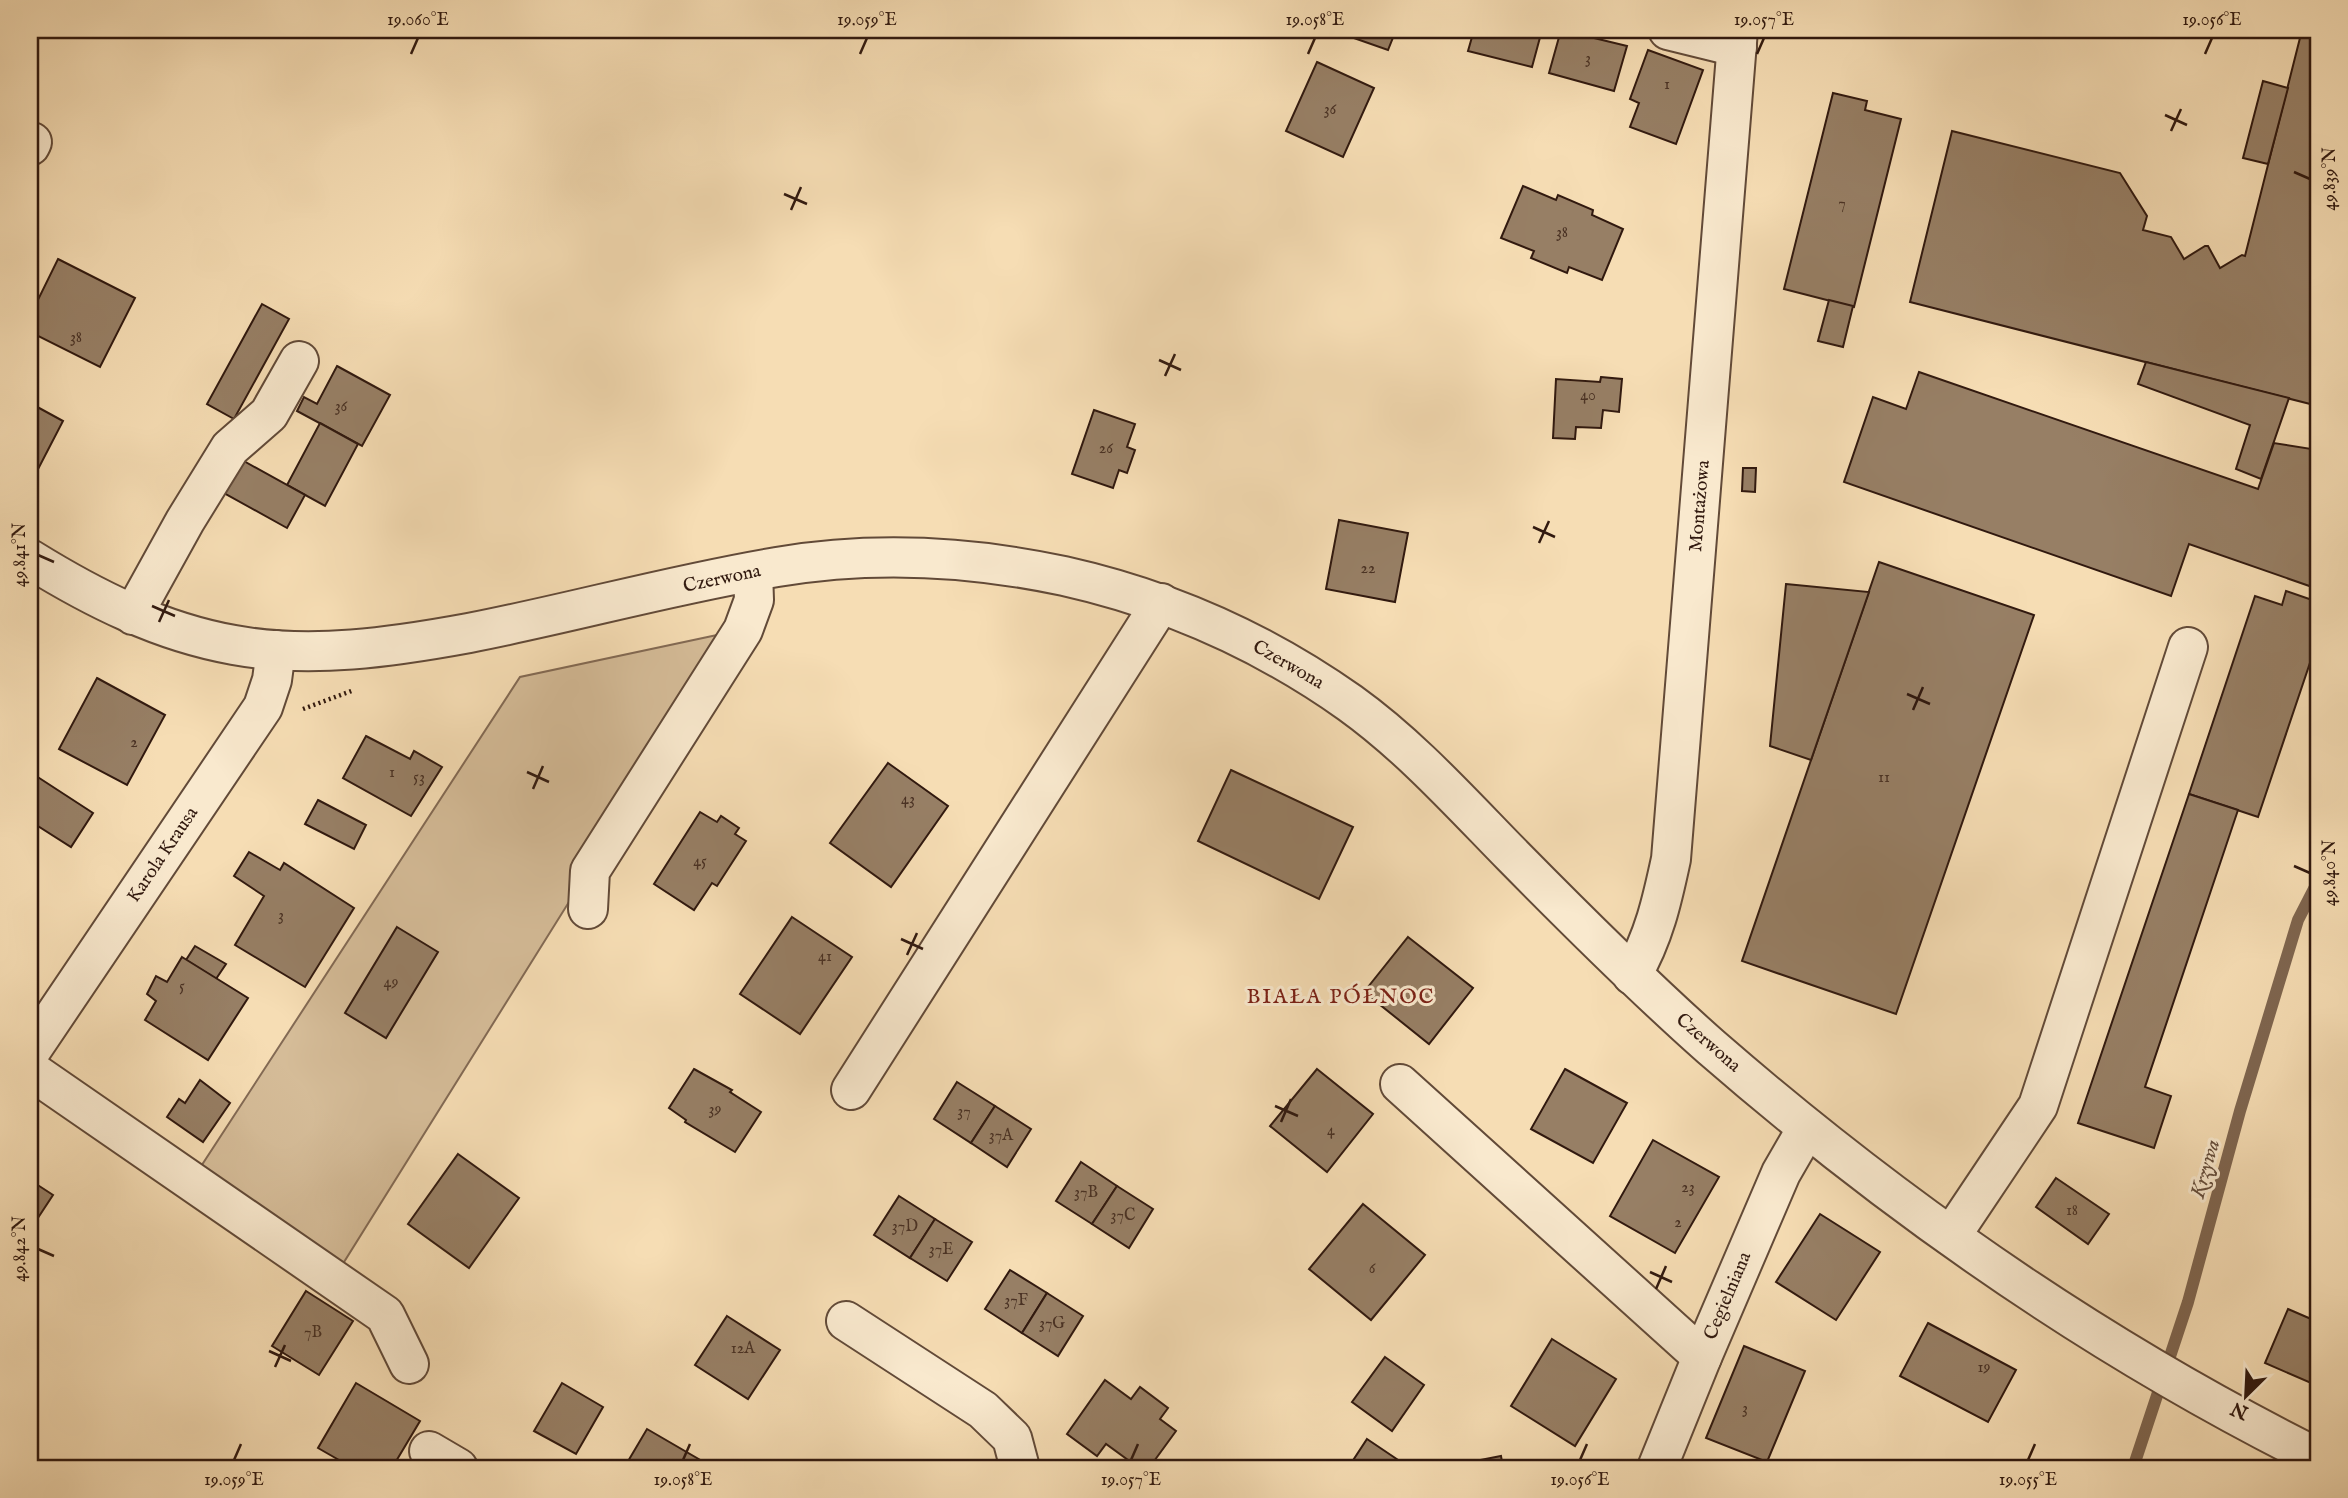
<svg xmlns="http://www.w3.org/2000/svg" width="2348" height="1498" font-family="'IM FELL English',serif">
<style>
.green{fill:#d5bc98;stroke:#836a54;stroke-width:2}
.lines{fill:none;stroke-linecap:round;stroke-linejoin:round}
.stream{stroke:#7f6650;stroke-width:12}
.building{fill:#977f65;stroke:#31190f;stroke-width:2}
.minor-casing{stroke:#624a38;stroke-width:42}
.path{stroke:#31190f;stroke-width:4.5;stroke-dasharray:2 3.5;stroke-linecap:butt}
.minor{stroke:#f9e9ce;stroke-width:38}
.ticks{fill:none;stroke:#31190f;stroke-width:2.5}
.labels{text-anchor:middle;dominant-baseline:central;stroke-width:6;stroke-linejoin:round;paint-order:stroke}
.number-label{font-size:16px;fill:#4a3224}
.street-label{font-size:19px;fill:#31190f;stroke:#f9e9ce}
.neighbourhood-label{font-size:21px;letter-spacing:2px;fill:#7a1f14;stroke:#f9e9ce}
.water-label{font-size:21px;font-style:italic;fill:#654d3b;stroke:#f9e9ce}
.neatline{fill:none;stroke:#31190f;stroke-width:2.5}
.ticks-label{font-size:18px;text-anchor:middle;fill:#31190f}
</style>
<rect width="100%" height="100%" fill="#f6ddb4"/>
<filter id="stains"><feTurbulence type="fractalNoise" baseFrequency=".00286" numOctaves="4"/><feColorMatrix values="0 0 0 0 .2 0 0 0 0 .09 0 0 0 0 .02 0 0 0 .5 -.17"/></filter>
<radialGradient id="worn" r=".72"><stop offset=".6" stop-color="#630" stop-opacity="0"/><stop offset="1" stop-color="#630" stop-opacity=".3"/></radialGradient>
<!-- green -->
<polygon class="green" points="717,635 572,864 569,902 339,1270 196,1174 520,677"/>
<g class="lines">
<!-- stream -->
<polyline class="stream" points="2133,1468 2188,1302 2240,1111 2298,920 2318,881"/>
</g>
<!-- building -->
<g class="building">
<polygon points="1331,30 1396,30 1388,50"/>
<polygon points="1474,30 1542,30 1532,67 1468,51"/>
<polygon points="1561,30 1627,46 1614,91 1549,73"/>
<polygon points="2302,30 2318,30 2318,406 1910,302 1952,131 2120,173 2147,216 2143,230 2171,237 2184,259 2205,246 2208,246 2220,268 2242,255 2245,256"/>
<polygon points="1648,50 1703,70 1676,144 1630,127 1639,103 1630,99"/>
<polygon points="1317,62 1374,88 1343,157 1286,131"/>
<polygon points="2263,81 2288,88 2268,164 2243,158"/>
<polygon points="1833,93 1867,101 1865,110 1901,119 1854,307 1784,289"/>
<polygon points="1523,186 1556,200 1558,195 1593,210 1592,215 1623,229 1602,280 1569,267 1567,273 1531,258 1534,251 1501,238"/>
<polygon points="58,259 135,298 100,367 30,332 30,316"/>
<polygon points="1829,300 1853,306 1843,347 1818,341"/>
<polygon points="262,304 289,319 234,419 207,404"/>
<polygon points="2146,362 2289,398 2261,479 2236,469 2250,425 2138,384"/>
<polygon points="337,366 390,395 362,446 297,411 304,397 317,404"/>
<polygon points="1919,372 2258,489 2274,443 2318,450 2318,589 2189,544 2171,596 1844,482 1873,397 1906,409"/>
<polygon points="1601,377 1622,379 1619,412 1603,410 1601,428 1576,427 1575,439 1553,438 1556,379 1600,382"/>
<polygon points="30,403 63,421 36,473 30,469"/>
<polygon points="1094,410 1135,424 1127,447 1135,450 1127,473 1119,470 1113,488 1072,474"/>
<polygon points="320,423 358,444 325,506 287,485"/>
<polygon points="242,460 305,495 287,528 224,493"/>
<polygon points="1743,468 1756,468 1755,492 1742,491"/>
<polygon points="1339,520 1408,533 1395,602 1326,589"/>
<polygon points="1879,562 2034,615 1896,1014 1742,961"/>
<polygon points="1786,584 1869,592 1811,760 1770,746"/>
<polygon points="2286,591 2318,602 2318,639 2258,817 2189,794 2255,596 2282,605"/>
<polygon points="97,678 165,715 127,785 59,749"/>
<polygon points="366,736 410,759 414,751 442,767 411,816 343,778"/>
<polygon points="888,763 948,806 891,887 830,843"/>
<polygon points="1231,770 1353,827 1319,899 1198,841"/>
<polygon points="30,772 93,813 71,847 30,821"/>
<polygon points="2189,794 2238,810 2145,1087 2171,1096 2154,1148 2078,1123"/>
<polygon points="318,800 366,825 354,849 305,824"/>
<polygon points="700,812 717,822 721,816 739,828 735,834 746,841 717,886 712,883 694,910 654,884"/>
<polygon points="249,852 280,870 284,863 354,908 305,987 235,945 264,896 234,876"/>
<polygon points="792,917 852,957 800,1034 740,994"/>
<polygon points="397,927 438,952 386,1038 345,1013"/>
<polygon points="1408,937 1473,988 1429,1044 1364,992"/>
<polygon points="195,946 226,964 216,979 186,960"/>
<polygon points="182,957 248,998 208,1060 145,1020 156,1001 147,994 156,976 167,982"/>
<polygon points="694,1069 732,1090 730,1092 761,1112 735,1152 685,1122 686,1120 669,1108"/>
<polygon points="1317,1069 1373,1114 1327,1172 1270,1126"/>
<polygon points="1565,1069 1627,1103 1593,1163 1531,1129"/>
<polygon points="200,1080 230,1103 203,1142 167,1117 179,1099 185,1103"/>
<polygon points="957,1082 995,1106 971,1143 934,1119"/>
<polygon points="995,1106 1031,1129 1007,1167 971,1143"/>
<polygon points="1653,1140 1719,1177 1675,1253 1610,1216"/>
<polygon points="458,1154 519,1198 469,1268 408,1224"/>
<polygon points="1081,1162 1117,1186 1092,1224 1056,1201"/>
<polygon points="2056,1178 2109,1214 2088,1244 2036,1207"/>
<polygon points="30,1180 53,1195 30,1230"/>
<polygon points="1117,1186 1153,1209 1129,1248 1092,1224"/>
<polygon points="899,1196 935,1219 910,1258 874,1235"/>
<polygon points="1363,1204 1425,1255 1371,1320 1309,1269"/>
<polygon points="1820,1214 1880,1252 1836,1320 1776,1282"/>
<polygon points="935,1219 972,1242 947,1281 910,1258"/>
<polygon points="1010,1270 1047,1293 1022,1333 985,1309"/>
<polygon points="306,1291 353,1321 319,1375 272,1346"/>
<polygon points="1047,1293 1083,1316 1058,1356 1022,1333"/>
<polygon points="2288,1309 2318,1322 2318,1386 2265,1363"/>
<polygon points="727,1316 780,1350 748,1399 695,1365"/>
<polygon points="1928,1323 2016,1370 1988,1422 1900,1376"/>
<polygon points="1552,1339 1616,1379 1575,1446 1511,1406"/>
<polygon points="1744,1346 1805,1371 1767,1462 1706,1438"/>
<polygon points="1385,1357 1424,1385 1392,1431 1352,1402"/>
<polygon points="1105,1380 1131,1399 1140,1387 1168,1408 1160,1419 1176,1431 1149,1468 1139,1468 1106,1444 1097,1456 1067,1434"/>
<polygon points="356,1383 420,1421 392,1468 353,1468 318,1448"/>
<polygon points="562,1383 603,1407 576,1454 534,1431"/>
<polygon points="647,1429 714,1468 624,1468"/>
<polygon points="1367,1439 1410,1468 1348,1468"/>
<polygon points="1501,1456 1503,1468 1476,1468 1475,1461"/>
</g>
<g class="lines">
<!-- minor casing -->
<g class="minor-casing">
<g id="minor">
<polyline points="1668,30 1737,47"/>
<polyline points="30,146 32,142"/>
<path d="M 30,559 C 93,598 160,632 234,645 C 311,659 393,647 469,633 C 572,613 674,584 777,567 C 872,551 970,556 1064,576 C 1167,599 1264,642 1350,703 C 1410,746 1461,803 1513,856 C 1577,921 1642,986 1711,1047 C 1895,1207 2099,1349 2318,1458"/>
<polyline points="133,615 185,521 230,448 269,414 299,361"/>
<polyline points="588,909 590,871 743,630 754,600 753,572"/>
<path d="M 1632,975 C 1654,937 1662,901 1671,859 L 1738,30"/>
<polyline points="30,1052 263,707 272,680 276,650"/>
<polyline points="30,1070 385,1315 409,1364"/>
<polyline points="1400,1084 1702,1357"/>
<polyline points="851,1090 1161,603"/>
<polyline points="1951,1236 2038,1106 2188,647"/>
<polyline points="846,1321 983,1410 1012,1438 1020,1468"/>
<polyline points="429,1451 458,1468"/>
<polyline points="1657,1468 1702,1357 1781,1173 1807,1128"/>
</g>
</g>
<!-- path -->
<polyline class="path" points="303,709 354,690"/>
<!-- minor -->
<use href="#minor" class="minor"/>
</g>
<!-- ticks -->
<path class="ticks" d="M 411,54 L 418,38M 860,54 L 867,38M 1308,54 L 1315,38M 1757,54 L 1764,38M 2205,54 L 2212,38M 2165,115 L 2187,125M 2171,131 L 2181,109M 2294,172 L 2310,179M 784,194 L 807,204M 791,210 L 801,187M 1159,360 L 1181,370M 1165,376 L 1175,354M 1533,527 L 1555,537M 1539,543 L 1549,521M 38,555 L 54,562M 152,606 L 175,616M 159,622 L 169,600M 1907,694 L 1930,704M 1913,710 L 1923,687M 527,772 L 549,782M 533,789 L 543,766M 2294,866 L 2310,873M 901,939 L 923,949M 907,955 L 917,933M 1275,1106 L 1298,1116M 1281,1122 L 1291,1099M 38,1249 L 54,1256M 1650,1272 L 1672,1282M 1656,1289 L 1666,1266M 269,1351 L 291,1361M 275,1367 L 285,1345M 234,1460 L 241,1444M 683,1460 L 690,1444M 1131,1460 L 1138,1444M 1580,1460 L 1587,1444M 2028,1460 L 2035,1444"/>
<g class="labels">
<!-- number labels -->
<g class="number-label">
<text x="1588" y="59">3</text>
<text x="1667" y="85">1</text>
<text x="1330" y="110">36</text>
<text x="1842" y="204">7</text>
<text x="1562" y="233">38</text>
<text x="76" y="338">38</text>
<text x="1588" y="396">40</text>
<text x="341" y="407">36</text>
<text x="1106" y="449">26</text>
<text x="1368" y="569">22</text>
<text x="134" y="743">2</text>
<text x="392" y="773">1</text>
<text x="419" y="778">53</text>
<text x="1884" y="778">11</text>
<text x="908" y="800">43</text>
<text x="700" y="862">45</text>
<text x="281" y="916">3</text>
<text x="825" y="957">41</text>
<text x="391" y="983">49</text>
<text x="182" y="987">5</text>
<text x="715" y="1110">39</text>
<text x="964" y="1112">37</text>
<text x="1331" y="1131">4</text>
<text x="1001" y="1136">37A</text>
<text x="1688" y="1188">23</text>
<text x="1086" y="1193">37B</text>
<text x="2072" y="1211">18</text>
<text x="1123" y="1216">37C</text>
<text x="1678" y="1223">2</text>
<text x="905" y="1227">37D</text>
<text x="941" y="1250">37E</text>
<text x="1372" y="1269">6</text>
<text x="1016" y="1301">37F</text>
<text x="1052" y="1324">37G</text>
<text x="313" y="1333">7B</text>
<text x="743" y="1349">12A</text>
<text x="1984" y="1368">19</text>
<text x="1745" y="1409">3</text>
</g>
<!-- street labels -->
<g class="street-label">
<text transform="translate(1700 506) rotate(-85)">Montażowa</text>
<text transform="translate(722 579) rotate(-12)">Czerwona</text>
<text transform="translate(1288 665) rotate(30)">Czerwona</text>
<text transform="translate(163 855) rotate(-56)">Karola Krausa</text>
<text transform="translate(1708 1043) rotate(41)">Czerwona</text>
<text transform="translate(1728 1296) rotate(-67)">Cegielniana</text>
</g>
<!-- neighbourhood labels -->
<g class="neighbourhood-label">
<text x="1341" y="997">BIAŁA PÓŁNOC</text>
</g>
<!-- water labels -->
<g class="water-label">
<text transform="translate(2206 1169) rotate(-74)">Krzywa</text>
</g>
</g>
<!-- margin -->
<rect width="2348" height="1498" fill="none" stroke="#f6ddb4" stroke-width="77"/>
<!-- north arrow -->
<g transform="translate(2246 1396) rotate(204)" stroke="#f9e9ce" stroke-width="5" paint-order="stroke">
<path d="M0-5L12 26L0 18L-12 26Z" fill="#31190f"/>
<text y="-10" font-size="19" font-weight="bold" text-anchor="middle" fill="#31190f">N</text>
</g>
<rect x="38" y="38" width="2272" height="1422" class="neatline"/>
<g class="ticks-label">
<text x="418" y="25">19.060°E</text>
<text x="867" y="25">19.059°E</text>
<text x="1315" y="25">19.058°E</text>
<text x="1764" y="25">19.057°E</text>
<text x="2212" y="25">19.056°E</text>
<text transform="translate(2329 179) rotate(-90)" y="6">49.839°N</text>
<text transform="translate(19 555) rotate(-90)" y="6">49.841°N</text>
<text transform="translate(2329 873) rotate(-90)" y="6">49.840°N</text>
<text transform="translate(19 1249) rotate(-90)" y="6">49.842°N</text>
<text x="234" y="1485">19.059°E</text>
<text x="683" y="1485">19.058°E</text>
<text x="1131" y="1485">19.057°E</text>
<text x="1580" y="1485">19.056°E</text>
<text x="2028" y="1485">19.055°E</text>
</g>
<rect width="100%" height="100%" filter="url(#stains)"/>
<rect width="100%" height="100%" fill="url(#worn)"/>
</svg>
